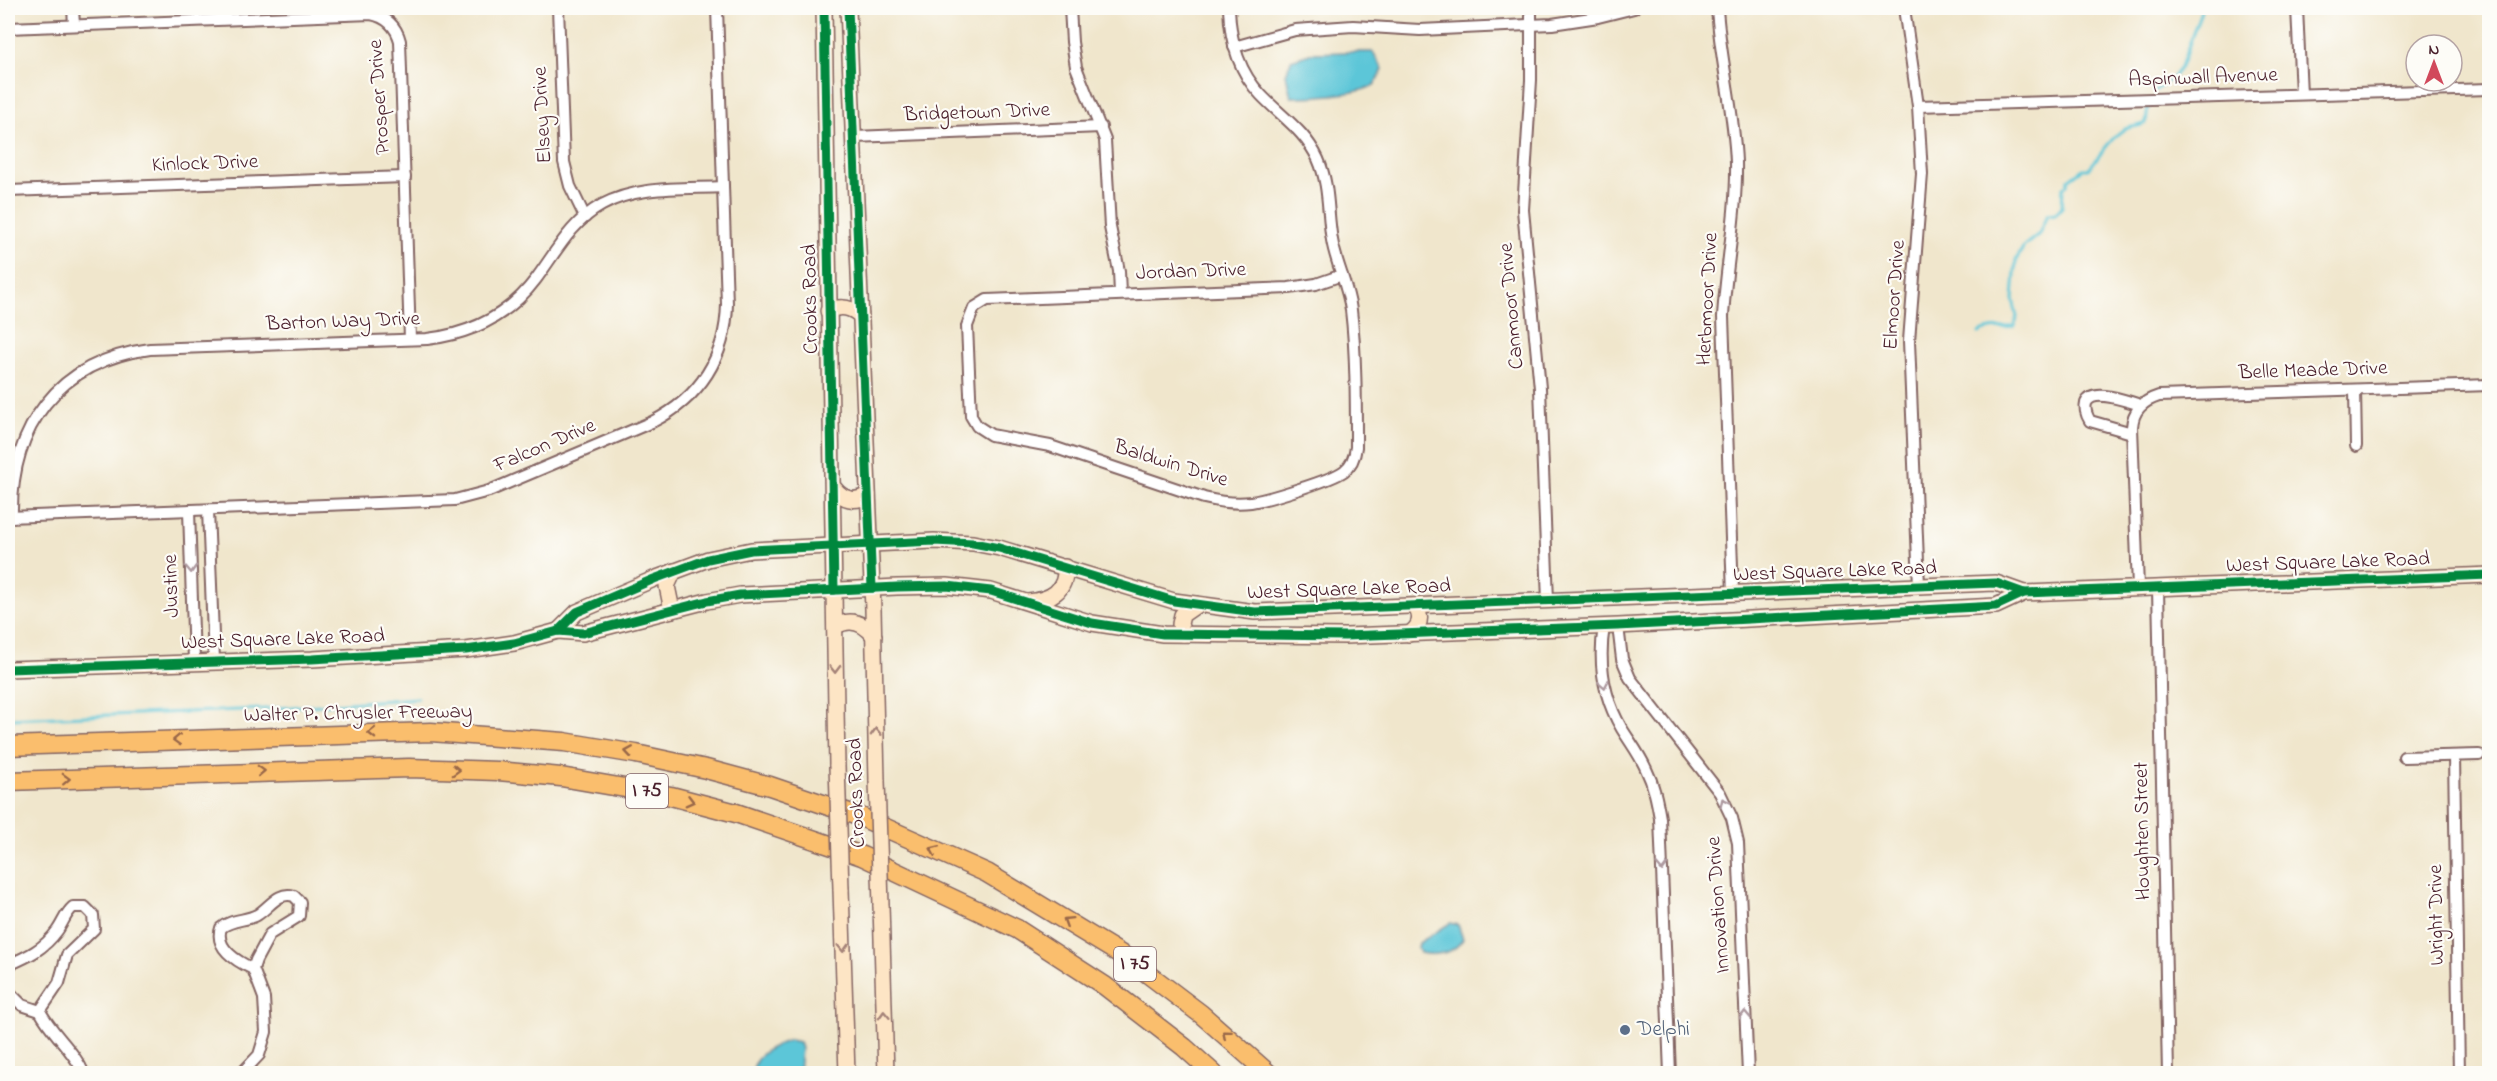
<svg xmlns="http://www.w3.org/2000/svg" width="2497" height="1081" font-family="'Indie Flower',sans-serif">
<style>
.water{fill:#5cc6d8;stroke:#537282;stroke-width:1.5}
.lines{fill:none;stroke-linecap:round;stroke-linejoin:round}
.stream{stroke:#5cc6d8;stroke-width:3}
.minor-casing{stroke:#846563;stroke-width:14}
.secondary-casing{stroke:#846563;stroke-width:18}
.motorway-casing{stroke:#846563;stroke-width:21}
.minor{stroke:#fff;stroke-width:10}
.secondary{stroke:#fde5c5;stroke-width:15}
.motorway{stroke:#fabe6d;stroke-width:18}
.secondary-bridge-casing{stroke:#846563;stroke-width:18;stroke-linecap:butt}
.secondary-bridge{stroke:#fde5c5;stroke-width:15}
.cycleway-casing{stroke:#fdfcf7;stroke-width:13}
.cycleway{stroke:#00873e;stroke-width:9}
.oneway{stroke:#ae9aa0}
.oneway2{stroke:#a48278}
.oneway3{stroke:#996749}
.service-dot{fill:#5c6f8a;stroke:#fdfcf7;stroke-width:2}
.labels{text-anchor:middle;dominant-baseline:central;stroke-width:4.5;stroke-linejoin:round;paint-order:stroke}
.shield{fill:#fdfcf7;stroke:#806168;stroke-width:1.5}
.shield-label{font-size:20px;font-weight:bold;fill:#4a1f2b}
.street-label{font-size:21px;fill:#4a1f2b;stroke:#fdfcf7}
.service-label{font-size:21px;fill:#4e5e75;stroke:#fdfcf7;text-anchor:start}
</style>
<rect width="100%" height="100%" fill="#fdfcf7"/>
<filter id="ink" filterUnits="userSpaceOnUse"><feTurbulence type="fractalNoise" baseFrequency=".0167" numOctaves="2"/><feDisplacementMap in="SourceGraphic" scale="12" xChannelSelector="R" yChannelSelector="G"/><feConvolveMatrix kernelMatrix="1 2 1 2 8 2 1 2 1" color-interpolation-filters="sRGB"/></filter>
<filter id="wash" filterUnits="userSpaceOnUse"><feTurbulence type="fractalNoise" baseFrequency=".008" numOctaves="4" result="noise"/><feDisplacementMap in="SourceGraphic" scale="24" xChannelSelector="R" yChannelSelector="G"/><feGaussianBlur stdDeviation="1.35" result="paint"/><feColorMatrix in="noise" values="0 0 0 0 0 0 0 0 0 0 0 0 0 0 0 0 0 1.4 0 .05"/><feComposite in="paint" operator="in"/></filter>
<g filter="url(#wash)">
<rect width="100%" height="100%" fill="#f0e6cc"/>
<!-- water -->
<g class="water">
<path d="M 1347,52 L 1373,52 L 1383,69 C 1381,74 1378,82 1374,85 C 1360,95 1309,97 1291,97 L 1286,74 L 1291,60 L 1313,53 Z"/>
<path d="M 1450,923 L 1458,925 L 1463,939 C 1454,954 1436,956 1420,953 L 1418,948 L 1419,943 Z"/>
<path d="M 790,1040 L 799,1042 L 801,1049 L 799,1073 L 753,1073 C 753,1053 773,1046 790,1040 Z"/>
</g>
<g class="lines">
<!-- stream -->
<g class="stream">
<polyline points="2154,92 2173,77 2181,67 2202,8"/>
<path d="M 1979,333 C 1989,326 2003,330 2014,326 L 2017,317 L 2013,299 L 2016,260 L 2024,246 L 2039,234 L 2047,215 L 2056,214 L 2062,207 L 2063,188 L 2067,185 L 2068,180 L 2083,169 L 2088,169 C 2100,157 2109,139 2123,130 C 2131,126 2139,127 2146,123 L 2148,107"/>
<polyline points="8,719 265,709 418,698"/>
</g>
</g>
</g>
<g filter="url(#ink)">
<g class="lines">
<!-- minor casing -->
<g class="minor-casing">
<g id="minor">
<polyline points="73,8 74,25"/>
<polyline points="558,8 564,162 570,186 585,217"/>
<polyline points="1070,8 1072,42 1076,67 1105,140 1110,227 1119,271 1120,294"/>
<path d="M 1229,8 C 1230,40 1238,71 1261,95 C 1282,117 1305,131 1318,159 C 1330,186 1327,212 1332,240 C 1336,264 1348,286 1351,310 C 1356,351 1356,404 1356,447 C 1355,456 1352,465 1344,471 C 1332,480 1267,500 1251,502 C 1235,504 1220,502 1204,498 L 1050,446 L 991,435 L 977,426 L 971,416 L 967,326 L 974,308 L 987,300 L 1289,288 L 1316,284 L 1342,275"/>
<polyline points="1531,8 1531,80 1523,210 1540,388 1548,601"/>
<path d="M 1717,8 C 1720,59 1734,110 1736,162 C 1737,214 1726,265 1723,317 L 1733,594"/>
<polyline points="1904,8 1918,106 1922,174 1909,341 1919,586"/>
<polyline points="2297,8 2301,94"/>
<path d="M 8,28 L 371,14 C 387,17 396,26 400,41 L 410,339"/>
<polyline points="1234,47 1295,30 1353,26 1420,30 1552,24 1598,17 1634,8"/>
<polyline points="1918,106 2490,89"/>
<polyline points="855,137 1101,127"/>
<polyline points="8,191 405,177"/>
<polyline points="2355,390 2356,446"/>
<path d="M 2132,433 L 2090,421 C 2087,416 2084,410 2086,403 C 2093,387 2128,402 2141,405"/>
<polyline points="208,510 214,660"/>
<polyline points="189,511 194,661"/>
<path d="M 8,517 L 455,500 L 489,491 L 652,422 C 700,398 726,357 727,304 L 717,8"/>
<path d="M 12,517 C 10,427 58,361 150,349 L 427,339 C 471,334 509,315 536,279 C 556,252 571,222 602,205 C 639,185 683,189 723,187"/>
<path d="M 2138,588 L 2132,427 C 2133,410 2143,401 2159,396 L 2490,385"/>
<polyline points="2158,588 2168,1074"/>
<path d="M 1604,626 C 1598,663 1603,697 1622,729 C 1630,742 1640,755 1646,769 C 1654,785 1657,801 1660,818 L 1670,1074"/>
<polyline points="1618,626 1622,659 1630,678 1720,793 1732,818 1738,843 1748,1074"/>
<polyline points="2454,756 2459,1074"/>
<polyline points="2404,757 2479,755"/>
<path d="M 8,965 C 27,957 44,949 57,931 C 63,923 65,914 73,907 L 85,907 L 93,915 L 94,929 L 67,955 L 59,983 L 40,1011"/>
<path d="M 8,991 L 22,1005 L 40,1011 C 52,1034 74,1050 84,1074"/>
<path d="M 241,1074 L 259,1055 L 266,1032 L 264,998 L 253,969 L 256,960 L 270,934 L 299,916 L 300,902 L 294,896 C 278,891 270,907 257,915 C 246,921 231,919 221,928 C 214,948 238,962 253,969"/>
</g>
</g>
<!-- secondary casing -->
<g class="secondary-casing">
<g id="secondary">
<polyline points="824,8 837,766"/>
<polyline points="848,8 873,609 877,781"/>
<path d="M 828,311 C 841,305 851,307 861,316"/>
<path d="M 834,488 C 843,500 855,503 868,495"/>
<path d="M 1028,602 C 1050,600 1067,591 1065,567"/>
<polyline points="672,610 667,586 674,571"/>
<path d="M 835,627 C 850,617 864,623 874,636"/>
<polyline points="558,631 577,612 654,579 708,559 751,550 934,541 973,543 999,548 1174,601 1255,612 1996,583 2024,593"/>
<polyline points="1183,634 1180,624 1182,615 1195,606"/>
<path d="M 1409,634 C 1420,627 1423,617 1415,606"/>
<polyline points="8,669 312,659 466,650 514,643 558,631 583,633 707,601 740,595 897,587 947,586 991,591 1092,623 1163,634 1345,636 1618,626 1996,606 2024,593 2490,575"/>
<polyline points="841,889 847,1074"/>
<polyline points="881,905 886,1074"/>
</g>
</g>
<!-- motorway casing -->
<g class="motorway-casing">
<g id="motorway">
<polyline points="8,746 431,732 564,742 636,754 706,769 770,786 861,817 987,873 1127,958 1201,1014 1269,1074"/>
<polyline points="8,781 409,768 498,771 561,777 671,796 736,813 862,856 1017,929 1105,986 1184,1047 1214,1074"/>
</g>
</g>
<!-- minor -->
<use href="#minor" class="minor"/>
<!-- secondary -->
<use href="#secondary" class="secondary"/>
<!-- motorway -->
<use href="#motorway" class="motorway"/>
<!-- secondary-bridge casing -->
<g class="secondary-bridge-casing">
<g id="secondary-bridge">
<polyline points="837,766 841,889"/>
<polyline points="877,781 881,905"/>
</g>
</g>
<!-- secondary-bridge -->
<use href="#secondary-bridge" class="secondary-bridge"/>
<!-- cycleway casing -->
<g class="cycleway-casing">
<g id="cycleway">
<polyline points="824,8 834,590"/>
<polyline points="848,8 872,588"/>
<polyline points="558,631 577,612 654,579 708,559 751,550 934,541 973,543 999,548 1174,601 1255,612 1996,583 2024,593"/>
<polyline points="8,669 312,659 466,650 514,643 558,631 583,633 707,601 740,595 897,587 947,586 991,591 1092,623 1163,634 1345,636 1618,626 1996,606 2024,593 2490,575"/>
</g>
</g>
<!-- cycleway -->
<use href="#cycleway" class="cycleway"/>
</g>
<!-- one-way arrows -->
<defs><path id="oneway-chevron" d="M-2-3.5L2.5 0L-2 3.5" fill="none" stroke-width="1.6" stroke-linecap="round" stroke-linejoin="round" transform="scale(1.5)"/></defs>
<g class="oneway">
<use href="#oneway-chevron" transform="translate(191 569) rotate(88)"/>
<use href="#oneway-chevron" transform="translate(1604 684) rotate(79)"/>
<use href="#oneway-chevron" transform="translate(1724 802) rotate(-116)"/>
<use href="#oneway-chevron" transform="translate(1662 867) rotate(88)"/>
<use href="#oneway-chevron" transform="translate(1745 1015) rotate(-92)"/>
</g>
<g class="oneway2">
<use href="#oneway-chevron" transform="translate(835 669) rotate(89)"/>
<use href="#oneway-chevron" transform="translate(876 732) rotate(-92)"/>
<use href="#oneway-chevron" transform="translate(843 948) rotate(88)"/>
<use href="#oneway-chevron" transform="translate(884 1015) rotate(-92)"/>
</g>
<g class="oneway3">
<use href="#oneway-chevron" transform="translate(372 733) rotate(179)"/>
<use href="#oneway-chevron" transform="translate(177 740) rotate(178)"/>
<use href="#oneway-chevron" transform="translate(629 752) rotate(-171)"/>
<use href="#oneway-chevron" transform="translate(456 770) rotate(2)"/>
<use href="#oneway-chevron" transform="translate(261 771) rotate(-2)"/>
<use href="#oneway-chevron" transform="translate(66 779) rotate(-2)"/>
<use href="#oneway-chevron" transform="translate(690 801) rotate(15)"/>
<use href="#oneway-chevron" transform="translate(934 850) rotate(-156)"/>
<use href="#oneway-chevron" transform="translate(1067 921) rotate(-148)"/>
<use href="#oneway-chevron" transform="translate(1226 1034) rotate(-140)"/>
</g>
</g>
<!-- markers -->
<circle class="service-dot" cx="1625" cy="1030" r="6"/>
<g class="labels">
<!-- shield labels -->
<g class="shield">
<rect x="626" y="774" width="42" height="34" rx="4.5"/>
<rect x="1114" y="947" width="42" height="34" rx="4.5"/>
</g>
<g class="shield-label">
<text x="647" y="791">I 75</text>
<text x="1135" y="964">I 75</text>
</g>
<!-- street labels -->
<g class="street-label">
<text transform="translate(2203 78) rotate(-2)">Aspinwall Avenue</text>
<text transform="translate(380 97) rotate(-94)">Prosper Drive</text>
<text transform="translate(977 113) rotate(-2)">Bridgetown Drive</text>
<text transform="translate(543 115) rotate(-93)">Elsey Drive</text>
<text transform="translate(205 164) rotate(-2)">Kinlock Drive</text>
<text transform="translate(1191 272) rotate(-2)">Jordan Drive</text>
<text transform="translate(1895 295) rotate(-86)">Elmoor Drive</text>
<text transform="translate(811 299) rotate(-91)">Crooks Road</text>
<text transform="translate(1708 299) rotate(-87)">Herbmoor Drive</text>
<text transform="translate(1512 306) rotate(-95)">Canmoor Drive</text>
<text transform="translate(343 322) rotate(-2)">Barton Way Drive</text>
<text transform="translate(2313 371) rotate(-2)">Belle Meade Drive</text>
<text transform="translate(545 446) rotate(-23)">Falcon Drive</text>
<text transform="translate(1171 464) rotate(17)">Baldwin Drive</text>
<text transform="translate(2328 563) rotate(-2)">West Square Lake Road</text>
<text transform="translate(1835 572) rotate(-2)">West Square Lake Road</text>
<text transform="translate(172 586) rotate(-92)">Justine</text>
<text transform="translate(1349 590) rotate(-2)">West Square Lake Road</text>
<text transform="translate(283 640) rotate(-2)">West Square Lake Road</text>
<text transform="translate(358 714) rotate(-1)">Walter P. Chrysler Freeway</text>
<text transform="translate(857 793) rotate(-92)">Crooks Road</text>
<text transform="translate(2143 831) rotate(-91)">Houghten Street</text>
<text transform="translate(1719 905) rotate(-94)">Innovation Drive</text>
<text transform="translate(2437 915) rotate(-91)">Wright Drive</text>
</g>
<!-- service labels -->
<g class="service-label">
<text x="1637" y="1030">Delphi</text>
</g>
</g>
<!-- margin -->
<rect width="2497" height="1081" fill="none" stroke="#fdfcf7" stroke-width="30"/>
<!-- north arrow -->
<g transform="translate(2434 63)"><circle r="28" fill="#fdfcf7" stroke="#b5a4a5" stroke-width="1.5"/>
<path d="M0-4.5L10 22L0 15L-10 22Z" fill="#d1495b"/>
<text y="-9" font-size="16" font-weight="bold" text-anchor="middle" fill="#4a1f2b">N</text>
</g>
</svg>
